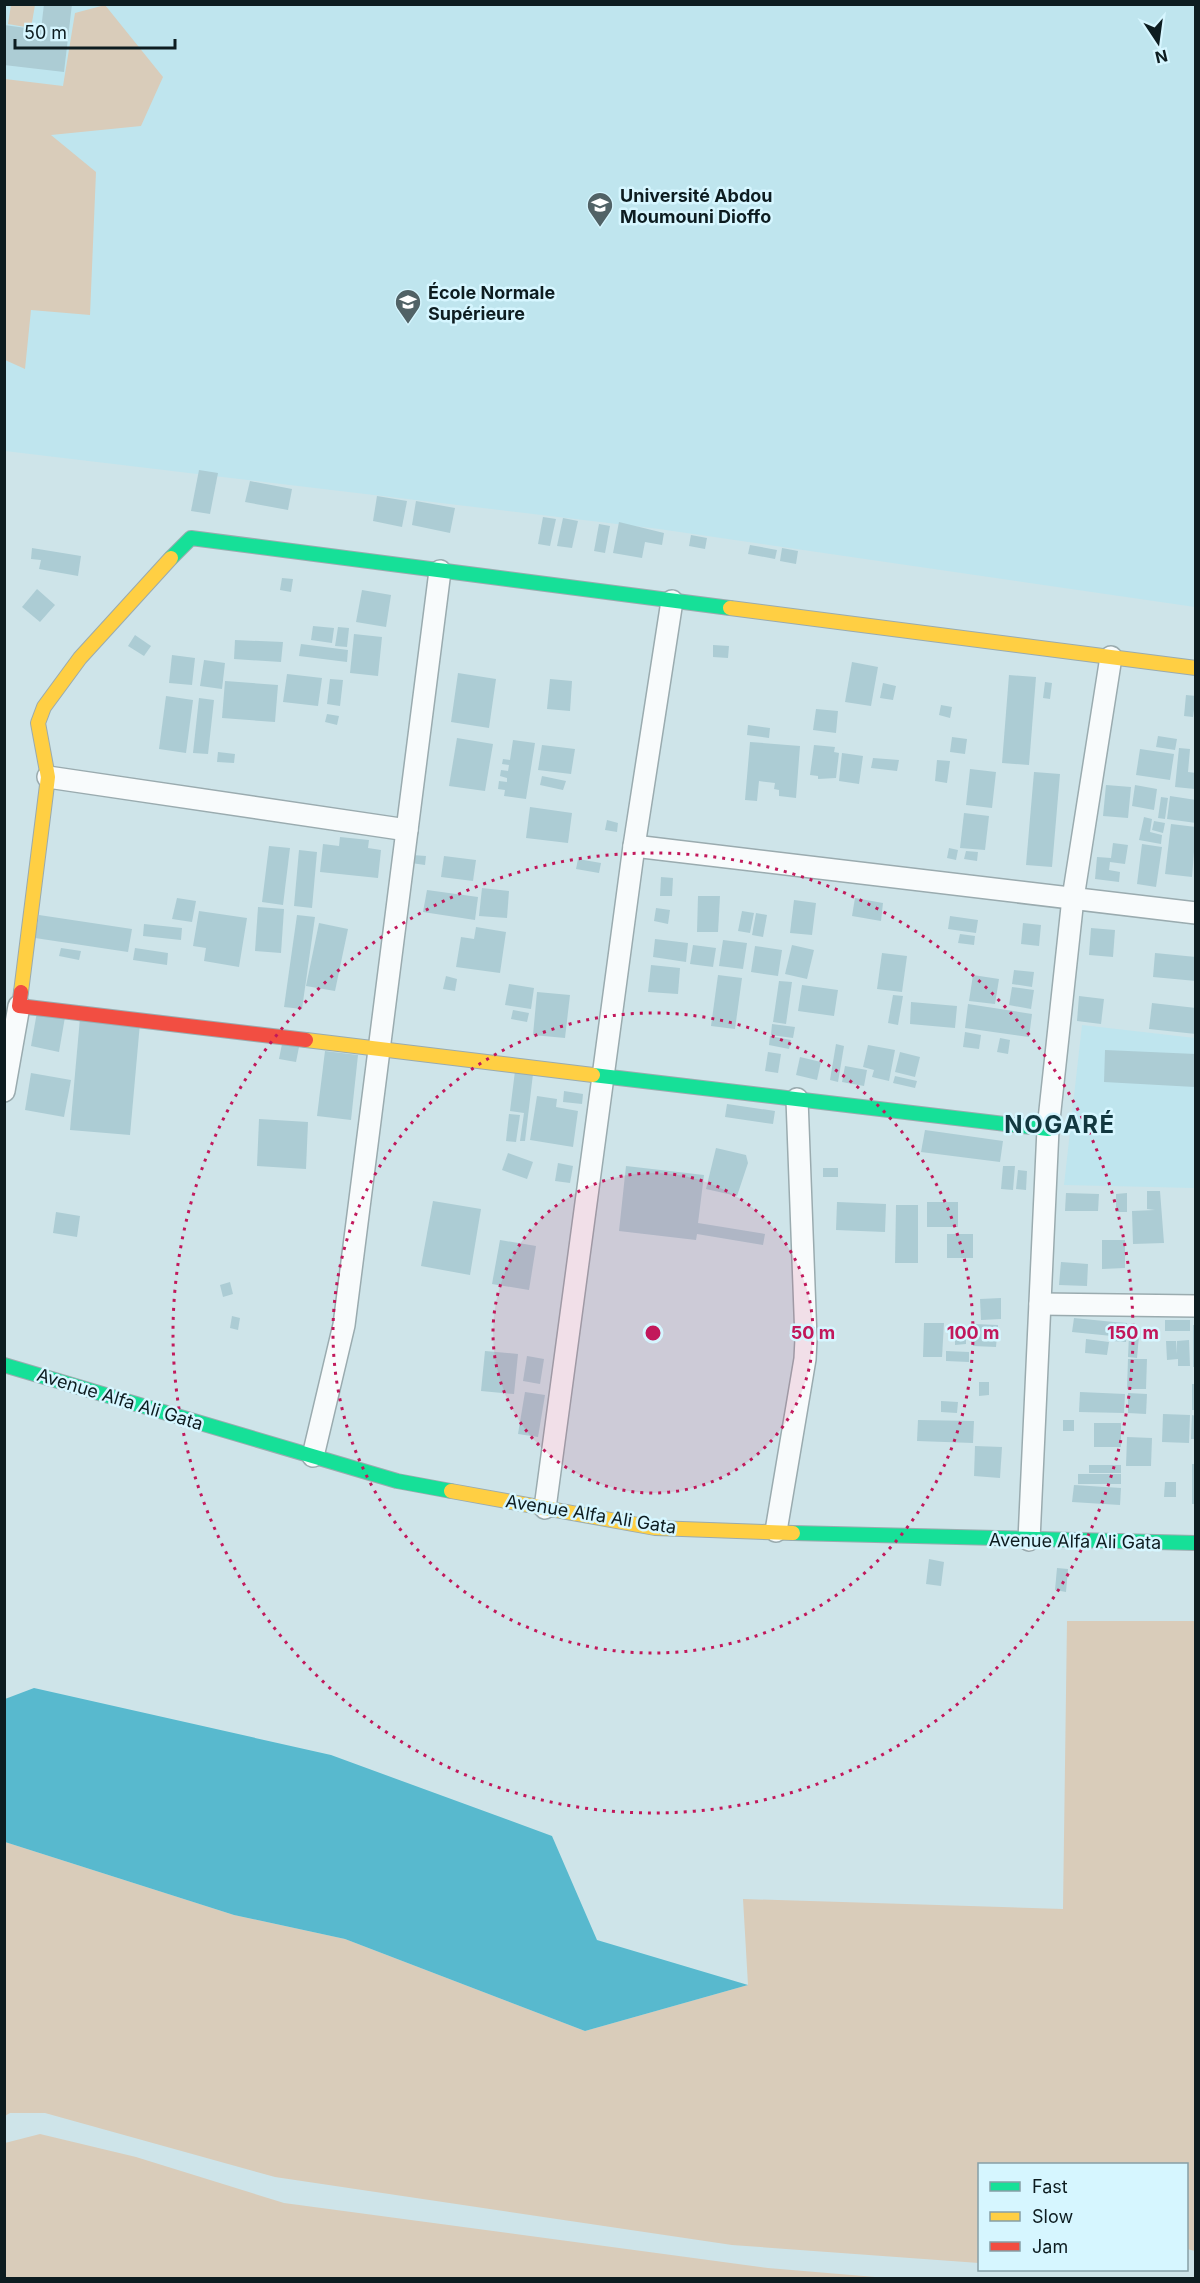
<svg xmlns="http://www.w3.org/2000/svg" width="1200" height="2283" font-family="Inter,sans-serif">
<style>
.built{fill:#bfe5ee}
.green{fill:#d9ccba}
.water{fill:#58b9ce}
.building{fill:#acccd4}
.lines{fill:none;stroke-linecap:round;stroke-linejoin:round}
.street-casing{stroke:#9aabaf;stroke-width:24}
.fast-casing{stroke:#9aabaf;stroke-width:16}
.slow-casing{stroke:#9aabaf;stroke-width:16}
.jam-casing{stroke:#9aabaf;stroke-width:16}
.street{stroke:#f8fbfc;stroke-width:21}
.fast{stroke:#16e098;stroke-width:14}
.slow{stroke:#ffcf43;stroke-width:14}
.jam{stroke:#f24e42;stroke-width:14}
.ring{fill:none;stroke:#c2185b;stroke-width:3;stroke-dasharray:3 6}
.labels{text-anchor:middle;dominant-baseline:central;stroke-width:5;stroke-linejoin:round;paint-order:stroke}
.poi-label{font-size:18px;font-weight:bold;fill:#0d1c20;stroke:#d6f6ff;text-anchor:start}
.street-label{font-size:18px;fill:#0d1c20;stroke:#d6f6ff}
.district-label{font-size:24px;font-weight:bold;letter-spacing:1.5px;fill:#123840;stroke:#d6f6ff}
.centre{fill:#c2185b;stroke:#d6f6ff;stroke-width:3}
.ring-label{font-size:18px;text-anchor:middle;font-weight:bold;fill:#c2185b;stroke:#d6f6ff;stroke-width:5;stroke-linejoin:round;paint-order:stroke}
</style>
<rect width="100%" height="100%" fill="#cee4e9"/>
<!-- built -->
<g class="built">
<polygon points="5,5 1195,5 1195,607 659,529 5,451"/>
<polygon points="1082,1025 1195,1038 1195,1188 1064,1185"/>
</g>
<!-- green -->
<g class="green">
<polygon points="11,5 35,5 31,28 8,24"/>
<polygon points="105,5 163,77 141,126 51,135 96,172 90,315 31,310 25,369 5,360 5,79 63,86 75,13"/>
<polygon points="1067,1621 1195,1621 1195,2251 1187,2249 1186,2164 980,2164 979,2263 732,2245 275,2177 45,2113 10,2113 5,2116 5,1842 234,1915 345,1939 585,2031 748,1985 743,1899 1063,1909"/>
<polygon points="40,2134 136,2157 284,2203 768,2268 887,2278 5,2278 5,2143"/>
</g>
<!-- water -->
<polygon class="water" points="34,1688 331,1755 552,1836 597,1940 748,1985 585,2031 345,1939 234,1915 5,1842 5,1699"/>
<!-- building -->
<g class="building">
<polygon points="44,4 72,4 64,72 4,65 4,25 41,30"/>
<polygon points="199,470 218,473 210,514 191,511"/>
<polygon points="250,481 292,489 288,510 245,502"/>
<polygon points="377,496 407,501 402,527 373,521"/>
<polygon points="416,501 455,508 450,533 412,525"/>
<polygon points="543,517 556,519 550,546 538,544"/>
<polygon points="563,518 578,521 572,548 557,546"/>
<polygon points="619,522 664,533 662,545 645,542 642,558 613,553"/>
<polygon points="599,524 610,526 605,553 594,551"/>
<polygon points="691,535 707,538 705,549 689,546"/>
<polygon points="750,545 777,550 775,559 748,554"/>
<polygon points="32,548 81,556 78,576 39,569 41,560 31,559"/>
<polygon points="782,548 798,551 796,564 780,561"/>
<polygon points="282,578 293,579 291,592 280,590"/>
<polygon points="37,589 55,605 40,622 22,607"/>
<polygon points="362,590 391,595 386,627 356,622"/>
<polygon points="313,626 334,628 332,643 311,640"/>
<polygon points="338,627 349,628 347,647 335,646"/>
<polygon points="354,634 382,637 378,676 350,673"/>
<polygon points="135,635 151,646 144,656 128,646"/>
<polygon points="235,640 283,642 281,662 234,659"/>
<polygon points="301,644 348,650 347,662 299,656"/>
<polygon points="713,645 729,646 728,658 713,657"/>
<polygon points="172,655 195,658 192,685 169,683"/>
<polygon points="204,660 225,663 222,689 200,686"/>
<polygon points="852,662 878,667 871,706 845,702"/>
<polygon points="458,673 496,679 489,728 451,722"/>
<polygon points="287,674 322,678 318,706 283,702"/>
<polygon points="1009,675 1036,677 1029,765 1002,763"/>
<polygon points="330,679 343,680 340,706 327,704"/>
<polygon points="550,679 572,681 570,711 547,709"/>
<polygon points="225,681 278,685 275,722 222,718"/>
<polygon points="1045,682 1052,683 1050,699 1043,698"/>
<polygon points="883,683 896,686 893,700 880,698"/>
<polygon points="1186,695 1196,696 1193,717 1184,716"/>
<polygon points="166,696 193,700 186,753 159,749"/>
<polygon points="199,698 214,700 208,754 193,753"/>
<polygon points="941,705 952,707 950,718 939,715"/>
<polygon points="816,709 838,711 836,733 813,730"/>
<polygon points="327,714 339,716 337,725 325,722"/>
<polygon points="748,725 770,728 769,738 747,735"/>
<polygon points="1158,736 1177,739 1175,750 1156,747"/>
<polygon points="952,737 967,739 965,754 950,752"/>
<polygon points="457,738 493,744 485,791 449,786"/>
<polygon points="513,740 535,743 526,799 504,796 505,790 498,789 499,781 507,782 507,778 500,776 501,770 508,771 509,765 502,764 503,759 510,760"/>
<polygon points="750,742 800,746 796,798 779,796 779,790 774,789 775,783 759,781 757,801 745,800"/>
<polygon points="542,745 575,749 571,774 538,770"/>
<polygon points="814,745 835,747 834,752 839,753 836,778 818,779 818,776 810,775"/>
<polygon points="1179,748 1190,749 1188,772 1196,773 1195,789 1175,787"/>
<polygon points="1140,749 1174,754 1170,780 1136,775"/>
<polygon points="218,752 235,754 234,763 217,762"/>
<polygon points="842,753 863,756 859,784 839,781"/>
<polygon points="873,758 899,760 897,771 871,768"/>
<polygon points="937,760 950,761 947,783 935,781"/>
<polygon points="970,769 996,772 992,808 966,805"/>
<polygon points="1034,772 1060,774 1052,867 1026,865"/>
<polygon points="542,776 566,781 563,790 540,785"/>
<polygon points="1106,785 1131,787 1128,818 1103,816"/>
<polygon points="1135,785 1157,789 1154,810 1132,806"/>
<polygon points="1170,796 1196,800 1196,823 1167,819"/>
<polygon points="1161,797 1168,798 1165,819 1158,818"/>
<polygon points="530,807 572,813 568,843 526,838"/>
<polygon points="964,813 989,816 985,850 960,848"/>
<polygon points="1144,817 1152,819 1150,832 1162,835 1161,844 1139,840"/>
<polygon points="607,820 618,823 617,832 605,830"/>
<polygon points="1154,821 1165,823 1163,833 1152,830"/>
<polygon points="1171,824 1196,827 1192,877 1165,874"/>
<polygon points="340,837 369,840 368,848 381,850 378,878 320,872 323,844 339,846"/>
<polygon points="1113,843 1128,845 1125,864 1110,862 1109,870 1120,872 1119,882 1095,879 1097,857 1111,858"/>
<polygon points="1142,844 1162,847 1156,887 1137,884"/>
<polygon points="269,846 290,848 283,905 262,902"/>
<polygon points="949,848 958,850 956,860 947,858"/>
<polygon points="299,850 317,852 312,908 294,906"/>
<polygon points="966,851 978,852 977,861 964,859"/>
<polygon points="412,855 426,856 425,865 411,863"/>
<polygon points="444,856 476,860 473,881 441,877"/>
<polygon points="578,859 601,863 599,873 576,869"/>
<polygon points="661,877 673,878 672,896 660,896"/>
<polygon points="482,888 509,891 507,918 479,916"/>
<polygon points="427,890 478,897 475,920 423,912"/>
<polygon points="698,896 720,896 718,932 697,932"/>
<polygon points="177,898 196,901 192,922 172,919"/>
<polygon points="855,898 883,903 881,921 852,916"/>
<polygon points="794,900 816,903 812,935 790,933"/>
<polygon points="258,907 284,909 281,953 255,951"/>
<polygon points="656,908 670,910 668,924 654,921"/>
<polygon points="199,911 247,918 239,967 204,961 206,948 193,946"/>
<polygon points="742,911 754,913 750,933 738,931"/>
<polygon points="756,913 767,915 763,937 752,935"/>
<polygon points="39,915 132,929 128,952 35,938"/>
<polygon points="297,915 315,917 302,1009 284,1007"/>
<polygon points="950,916 978,920 976,933 948,929"/>
<polygon points="319,923 348,929 335,991 306,986"/>
<polygon points="1023,923 1041,925 1039,946 1021,944"/>
<polygon points="144,924 182,928 181,940 143,936"/>
<polygon points="476,927 506,932 500,973 456,967 461,937 474,939"/>
<polygon points="1091,928 1115,930 1113,957 1089,955"/>
<polygon points="960,934 975,936 974,945 958,943"/>
<polygon points="655,939 688,943 686,962 653,957"/>
<polygon points="723,940 747,943 743,969 719,966"/>
<polygon points="693,945 716,948 713,967 690,964"/>
<polygon points="792,945 814,950 807,979 785,974"/>
<polygon points="755,946 782,950 778,976 751,972"/>
<polygon points="61,948 81,951 79,960 59,956"/>
<polygon points="135,948 168,953 167,965 133,960"/>
<polygon points="882,953 907,956 902,992 877,989"/>
<polygon points="1155,953 1196,957 1196,981 1153,977"/>
<polygon points="651,965 680,968 678,994 648,992"/>
<polygon points="1014,970 1034,972 1032,987 1012,984"/>
<polygon points="718,975 742,978 735,1029 711,1026"/>
<polygon points="973,975 999,979 995,1004 969,1001"/>
<polygon points="446,976 457,979 455,991 443,989"/>
<polygon points="779,981 792,982 786,1024 773,1022"/>
<polygon points="509,984 534,988 531,1009 505,1005"/>
<polygon points="802,985 838,990 834,1016 798,1011"/>
<polygon points="1012,987 1034,990 1031,1009 1009,1005"/>
<polygon points="537,992 570,995 565,1038 533,1035"/>
<polygon points="893,995 903,996 898,1025 888,1023"/>
<polygon points="1079,996 1104,999 1101,1024 1077,1021"/>
<polygon points="911,1002 957,1006 955,1028 910,1024"/>
<polygon points="1152,1003 1196,1008 1196,1034 1149,1029"/>
<polygon points="968,1004 1032,1014 1029,1037 965,1028"/>
<polygon points="513,1010 529,1013 527,1022 511,1019"/>
<polygon points="37,1012 65,1017 59,1052 31,1046"/>
<polygon points="80,1018 140,1023 130,1135 70,1130"/>
<polygon points="772,1024 795,1027 793,1038 771,1035"/>
<polygon points="965,1032 981,1035 979,1049 963,1047"/>
<polygon points="770,1036 791,1040 789,1049 769,1045"/>
<polygon points="1000,1038 1010,1040 1008,1054 997,1052"/>
<polygon points="282,1044 299,1047 296,1062 279,1059"/>
<polygon points="836,1044 844,1046 838,1082 830,1080"/>
<polygon points="868,1045 895,1050 889,1081 872,1077 874,1070 863,1067"/>
<polygon points="1105,1050 1196,1054 1195,1087 1104,1082"/>
<polygon points="325,1051 358,1055 351,1120 317,1116"/>
<polygon points="768,1052 781,1054 778,1073 765,1071"/>
<polygon points="900,1052 920,1057 915,1077 895,1072"/>
<polygon points="800,1057 821,1062 817,1080 796,1075"/>
<polygon points="845,1066 867,1070 864,1086 842,1082"/>
<polygon points="515,1071 533,1074 525,1141 520,1141 524,1113 510,1111"/>
<polygon points="31,1073 71,1080 64,1117 25,1110"/>
<polygon points="895,1076 917,1081 915,1088 893,1083"/>
<polygon points="564,1091 583,1094 582,1104 563,1102"/>
<polygon points="537,1096 557,1099 556,1107 578,1111 573,1147 530,1140"/>
<polygon points="727,1104 775,1111 773,1124 725,1117"/>
<polygon points="509,1114 520,1115 516,1142 506,1141"/>
<polygon points="259,1119 308,1122 306,1169 257,1166"/>
<polygon points="925,1130 1003,1141 1000,1162 921,1152"/>
<polygon points="716,1148 746,1155 748,1163 737,1196 706,1189"/>
<polygon points="508,1153 533,1162 527,1179 502,1170"/>
<polygon points="558,1163 573,1166 570,1183 555,1181"/>
<polygon points="626,1166 704,1175 698,1223 765,1234 763,1245 697,1234 696,1240 619,1231"/>
<polygon points="1003,1166 1015,1166 1013,1190 1001,1189"/>
<rect x="823" y="1168" width="15" height="9"/>
<polygon points="1018,1170 1027,1171 1026,1190 1016,1189"/>
<polygon points="1147,1191 1160,1191 1164,1243 1133,1244 1132,1211 1155,1210 1147,1209"/>
<polygon points="1066,1193 1099,1194 1098,1211 1065,1211"/>
<polygon points="1127,1193 1127,1212 1116,1212 1116,1194"/>
<polygon points="433,1201 481,1209 470,1275 421,1266"/>
<polygon points="837,1202 886,1204 885,1232 836,1230"/>
<rect x="927" y="1202" width="31" height="25"/>
<polygon points="896,1205 918,1205 918,1263 895,1263"/>
<polygon points="56,1212 80,1216 77,1237 53,1233"/>
<rect x="947" y="1234" width="26" height="24"/>
<polygon points="500,1240 536,1246 529,1290 492,1284"/>
<polygon points="1102,1240 1125,1240 1125,1268 1102,1269"/>
<polygon points="1061,1262 1088,1264 1087,1286 1059,1285"/>
<polygon points="230,1282 233,1294 223,1297 220,1285"/>
<polygon points="1001,1298 1001,1319 981,1320 980,1299"/>
<polygon points="232,1316 240,1318 238,1330 230,1328"/>
<polygon points="1074,1318 1114,1322 1112,1336 1072,1332"/>
<rect x="1165" y="1320" width="25" height="11"/>
<polygon points="1114,1322 1127,1323 1126,1342 1113,1341"/>
<polygon points="924,1323 944,1323 942,1357 923,1357"/>
<polygon points="974,1324 998,1325 996,1347 973,1346"/>
<rect x="1193" y="1325" width="3" height="42"/>
<polygon points="955,1332 966,1332 966,1344 955,1345"/>
<polygon points="1129,1335 1139,1336 1137,1358 1128,1357"/>
<polygon points="1086,1339 1109,1342 1107,1355 1085,1353"/>
<polygon points="1189,1340 1190,1366 1178,1366 1178,1359 1167,1360 1166,1341 1176,1341 1177,1354 1177,1341"/>
<polygon points="485,1351 518,1354 514,1394 481,1391"/>
<polygon points="946,1351 969,1352 969,1362 946,1361"/>
<polygon points="527,1356 544,1359 540,1384 523,1381"/>
<polygon points="1128,1359 1147,1359 1146,1389 1127,1389"/>
<polygon points="979,1382 989,1382 989,1395 979,1396"/>
<rect x="1192" y="1384" width="4" height="26"/>
<polygon points="525,1392 545,1395 538,1437 518,1434"/>
<polygon points="1080,1392 1125,1394 1124,1413 1079,1412"/>
<polygon points="1128,1393 1147,1394 1146,1414 1128,1413"/>
<polygon points="941,1401 958,1402 957,1413 941,1412"/>
<polygon points="1163,1414 1190,1415 1189,1443 1162,1442"/>
<polygon points="1192,1415 1196,1416 1196,1439 1191,1439"/>
<polygon points="918,1420 974,1421 973,1443 917,1441"/>
<rect x="1063" y="1420" width="11" height="11"/>
<rect x="1094" y="1423" width="27" height="24"/>
<polygon points="1127,1437 1152,1438 1151,1466 1126,1466"/>
<polygon points="975,1446 1002,1447 1000,1478 974,1476"/>
<rect x="1192" y="1464" width="4" height="40"/>
<rect x="1089" y="1465" width="32" height="8"/>
<rect x="1078" y="1474" width="43" height="10"/>
<polygon points="1165,1482 1176,1482 1176,1497 1164,1497"/>
<polygon points="1074,1485 1121,1488 1120,1505 1072,1502"/>
<polygon points="929,1559 944,1562 941,1586 926,1584"/>
<polygon points="1057,1568 1068,1569 1066,1592 1055,1590"/>
</g>
<g class="lines">
<!-- street casing -->
<g class="street-casing">
<g id="street">
<polyline points="48,777 407,830"/>
<polyline points="634,846 1196,913"/>
<polyline points="4,1091 19,1006"/>
<polyline points="1040,1304 1196,1306"/>
<polyline points="313,1456 344,1325 440,571"/>
<polyline points="545,1508 634,846 672,601"/>
<polyline points="776,1531 805,1359 806,1339 797,1099"/>
<polyline points="1029,1540 1048,1129 1073,898 1111,657"/>
</g>
</g>
<!-- fast casing -->
<g class="fast-casing">
<g id="fast">
<polyline points="171,558 191,538 730,608"/>
<polyline points="593,1075 1048,1129"/>
<polyline points="4,1365 397,1481 451,1491"/>
<polyline points="793,1533 1196,1543"/>
</g>
</g>
<!-- slow casing -->
<g class="slow-casing">
<g id="slow">
<polyline points="730,608 1196,668"/>
<polyline points="21,992 48,777 38,723 44,707 80,658 171,558"/>
<polyline points="306,1040 593,1075"/>
<polyline points="451,1491 655,1528 793,1533"/>
</g>
</g>
<!-- jam casing -->
<g class="jam-casing">
<polyline id="jam" points="21,992 19,1006 306,1040"/>
</g>
<!-- street -->
<use href="#street" class="street"/>
<!-- fast -->
<use href="#fast" class="fast"/>
<!-- slow -->
<use href="#slow" class="slow"/>
<!-- jam -->
<use href="#jam" class="jam"/>
</g>
<!-- distance rings -->
<circle cx="653" cy="1333" r="160" fill="#c2185b" fill-opacity=".12"/>
<g class="ring">
<circle cx="653" cy="1333" r="160"/>
<circle cx="653" cy="1333" r="320"/>
<circle cx="653" cy="1333" r="480"/>
</g>
<!-- icons -->
<defs>
<g id="university-pin" transform="scale(1.35)"><path d="M0 17L-7.5 6A9.5 9.5 0 1 1 7.5 6Z" fill="#516266" stroke="#d6f6ff"/><path d="M0-5L7-2L0 1L-7-2ZM-4 1L0 2.5L4 1V4Q0 6-4 4Z" fill="#fff"/></g>
</defs>
<g fill-rule="evenodd">
<use href="#university-pin" x="600" y="205"/>
<use href="#university-pin" x="408" y="302"/>
</g>
<g class="labels">
<!-- poi labels -->
<g class="poi-label">
<text x="620" y="195">Université Abdou<tspan x="620" dy="21">Moumouni Dioffo</tspan></text>
<text x="428" y="292">École Normale<tspan x="428" dy="21">Supérieure</tspan></text>
</g>
<!-- street labels -->
<g class="street-label">
<text transform="translate(120 1399) rotate(17)">Avenue Alfa Ali Gata</text>
<text transform="translate(591 1514) rotate(9)">Avenue Alfa Ali Gata</text>
<text transform="translate(1075 1541) rotate(1)">Avenue Alfa Ali Gata</text>
</g>
<!-- district labels -->
<g class="district-label">
<text x="1060" y="1124">NOGARÉ</text>
</g>
</g>
<circle cx="653" cy="1333" r="9" class="centre"/>
<g class="ring-label">
<text x="813" y="1339">50 m</text>
<text x="973" y="1339">100 m</text>
<text x="1133" y="1339">150 m</text>
</g>
<!-- border -->
<rect width="1200" height="2283" fill="none" stroke="#0d1c20" stroke-width="12"/>
<!-- legend -->
<rect x="978" y="2163" width="210" height="108" fill="#d6f6ff" stroke="#869fa6" stroke-width="1.5"/>
<rect x="990" y="2182" width="30" height="9" fill="#16e098" stroke="#869fa6" stroke-width="1.5"/>
<text x="1032" y="2193" font-size="18" fill="#0d1c20">Fast</text>
<rect x="990" y="2212" width="30" height="9" fill="#ffcf43" stroke="#869fa6" stroke-width="1.5"/>
<text x="1032" y="2223" font-size="18" fill="#0d1c20">Slow</text>
<rect x="990" y="2242" width="30" height="9" fill="#f24e42" stroke="#869fa6" stroke-width="1.5"/>
<text x="1032" y="2253" font-size="18" fill="#0d1c20">Jam</text>
<!-- north arrow -->
<g transform="translate(1158 42) rotate(167)" stroke="#d6f6ff" stroke-width="4.5" paint-order="stroke">
<path d="M0-4.5L10 22L0 15L-10 22Z" fill="#0d1c20"/>
<text y="-9" font-size="16" font-weight="bold" text-anchor="middle" fill="#0d1c20">N</text>
</g>
<!-- scale -->
<path d="M15 39v9h160v-9" fill="none" stroke="#0d1c20" stroke-width="3"/>
<text x="24" y="39" font-size="18" fill="#0d1c20" stroke="#d6f6ff" stroke-width="4.5" paint-order="stroke">50 m</text>
</svg>
